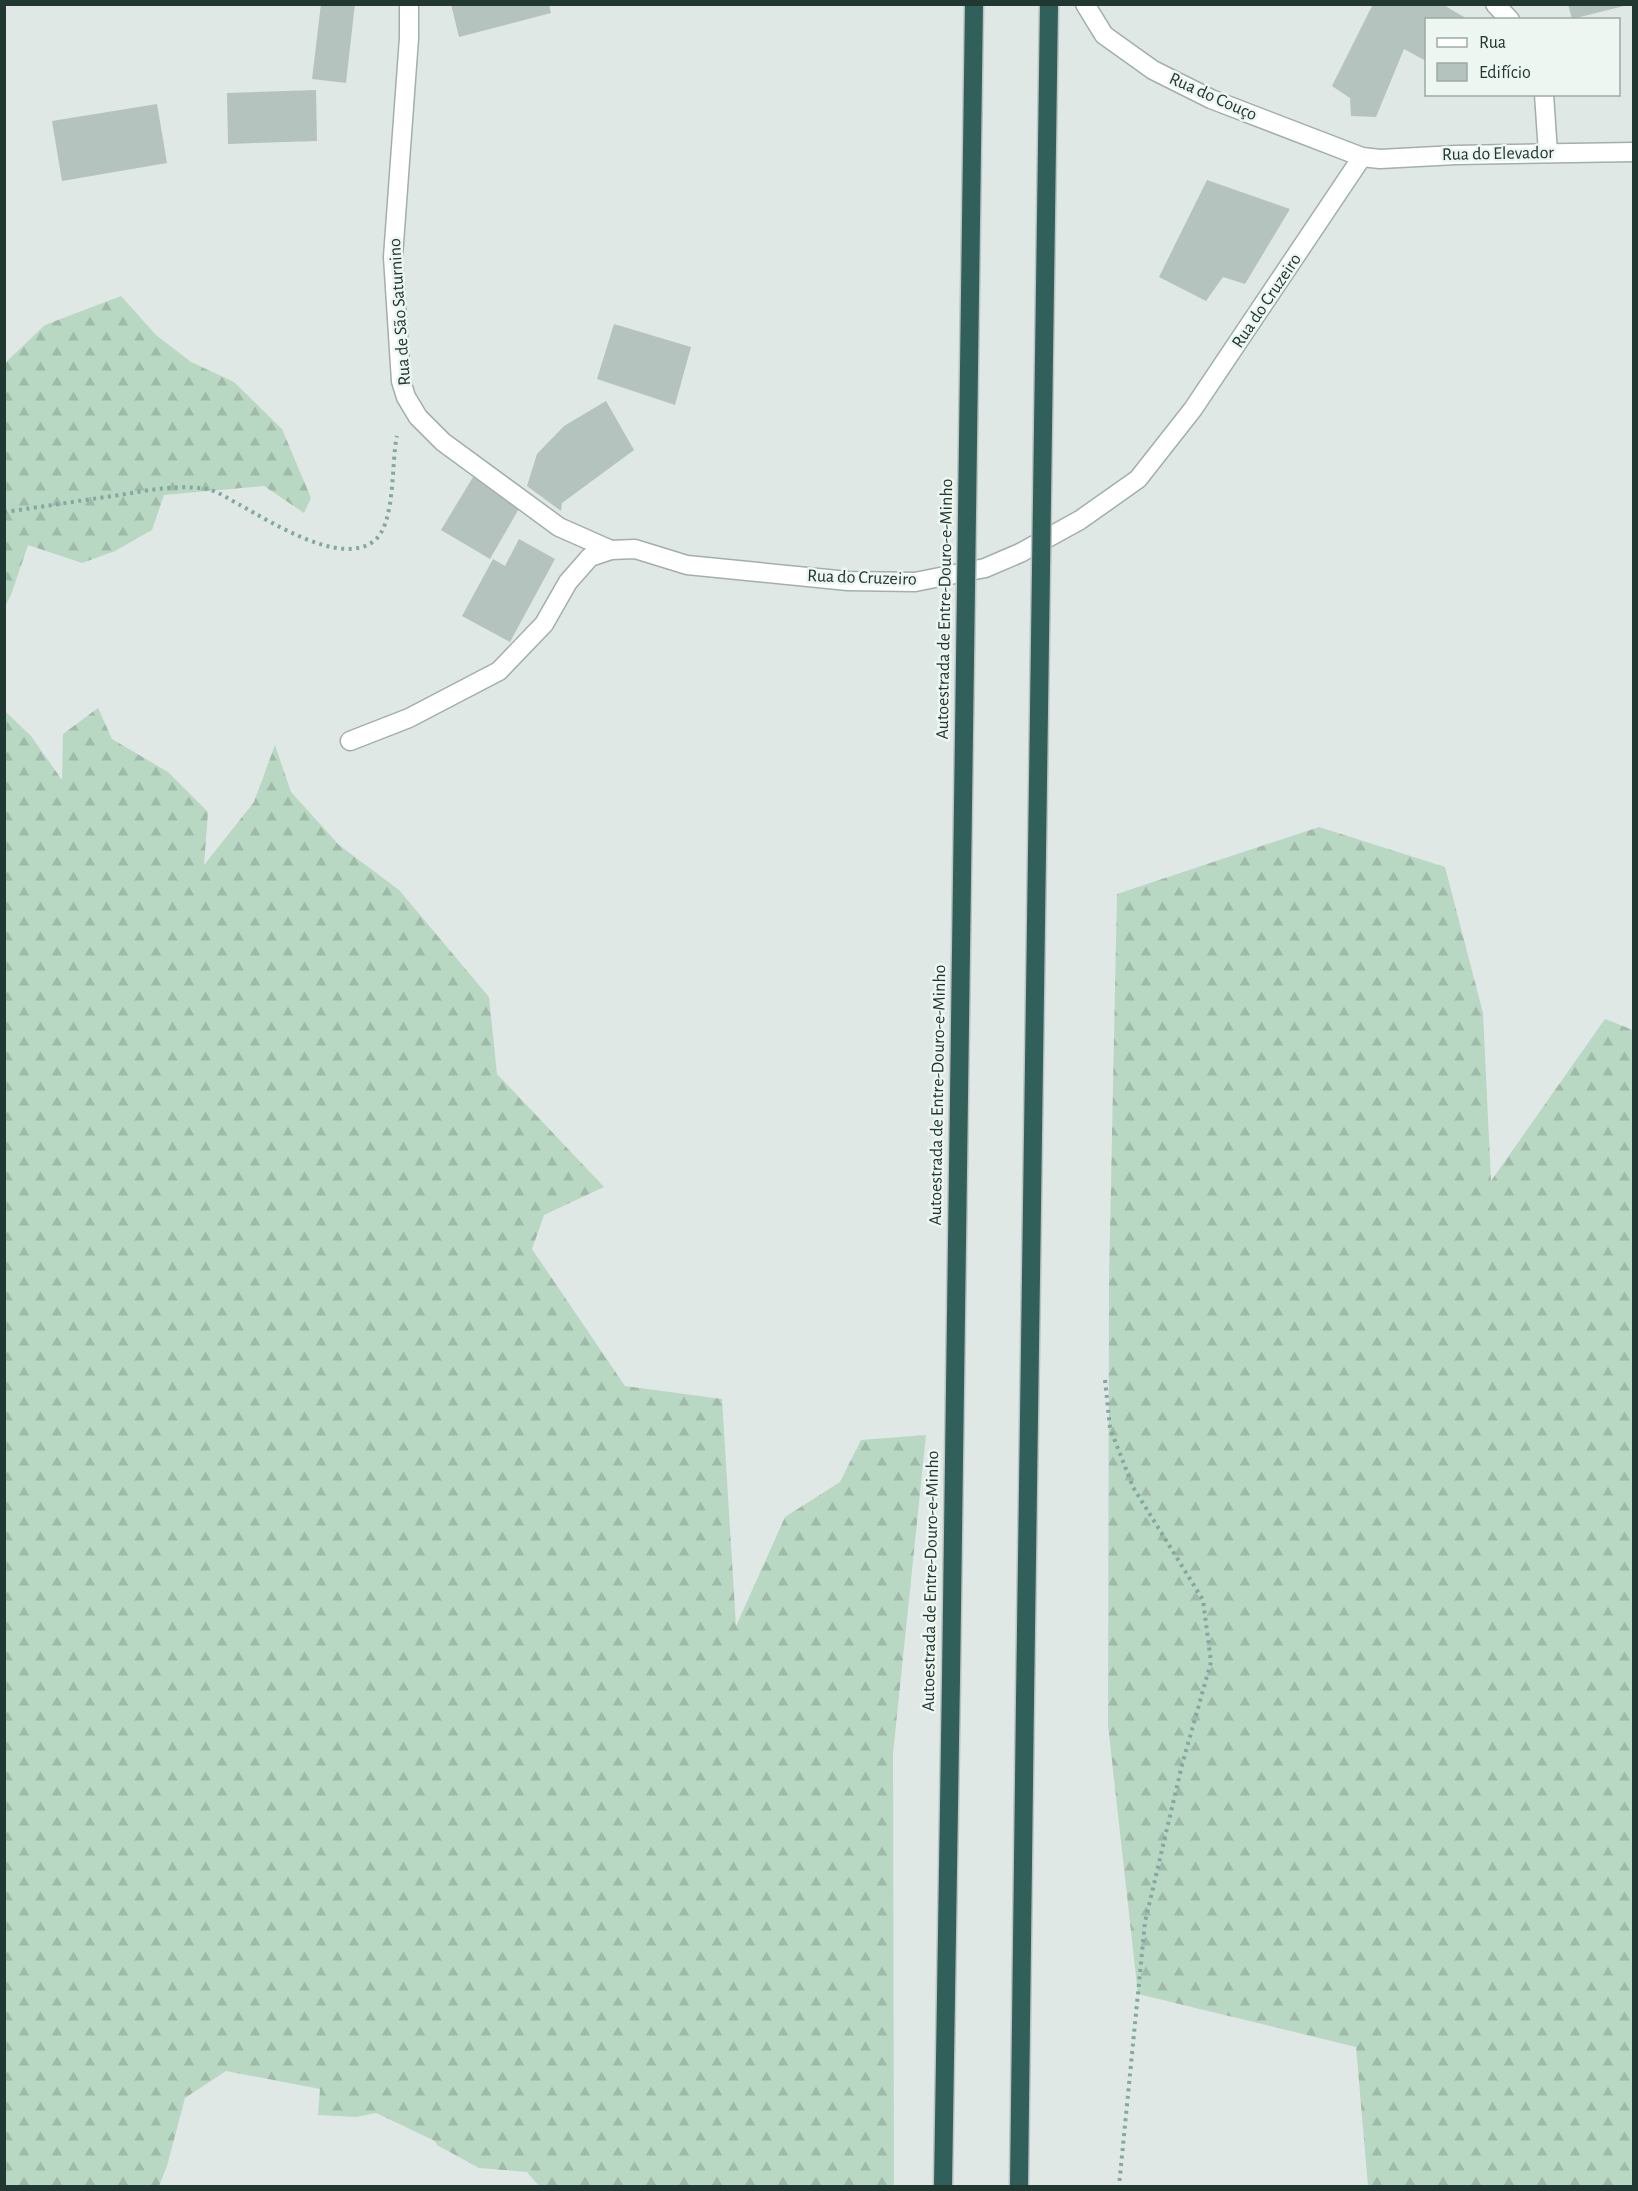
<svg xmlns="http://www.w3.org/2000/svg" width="1638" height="2191" font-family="'Alegreya Sans',sans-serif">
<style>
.forest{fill:url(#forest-firs)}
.building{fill:#b4c3be}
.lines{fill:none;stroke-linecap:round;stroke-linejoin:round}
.street-casing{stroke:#a2afac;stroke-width:21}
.highway-casing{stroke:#bcc3c2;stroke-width:21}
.path{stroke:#82a99f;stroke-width:4;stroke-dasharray:3 4.5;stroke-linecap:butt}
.street{stroke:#fff;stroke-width:18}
.highway{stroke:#306059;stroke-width:18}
.highway-bridge-casing{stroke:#bcc3c2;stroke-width:21;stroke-linecap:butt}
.highway-bridge{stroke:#306059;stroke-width:18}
.labels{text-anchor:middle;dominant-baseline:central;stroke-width:5;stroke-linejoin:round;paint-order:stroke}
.street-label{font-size:18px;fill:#213732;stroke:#eef6f2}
</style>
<defs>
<pattern id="forest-firs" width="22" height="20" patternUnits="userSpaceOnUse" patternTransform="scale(1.5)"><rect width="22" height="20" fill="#b9d8c3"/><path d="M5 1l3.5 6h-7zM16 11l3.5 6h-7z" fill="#9fbaa8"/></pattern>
</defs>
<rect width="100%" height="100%" fill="#dfe8e5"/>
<!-- forest -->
<g class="forest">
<polygon points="121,296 156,335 191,362 234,382 282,429 311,498 304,513 264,486 164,495 152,530 115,551 82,563 28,545 11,595 5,606 5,363 45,325"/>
<polygon points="98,708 112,739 168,772 208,812 204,865 254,802 275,745 291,792 339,845 399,890 489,997 497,1074 604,1187 544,1215 532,1249 625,1386 722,1399 736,1626 785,1517 840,1482 861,1440 926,1435 893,1754 894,2186 539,2186 527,2172 479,2168 437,2145 435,2141 376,2113 356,2117 318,2115 320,2089 226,2071 185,2098 167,2166 159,2186 5,2186 5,711 31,736 62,780 63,734"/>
<polygon points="1319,827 1445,867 1483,1013 1491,1181 1605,1019 1633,1030 1633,2186 1368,2186 1356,2047 1138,1994 1108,1725 1109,1280 1117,894"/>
</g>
<!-- building -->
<g class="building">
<polygon points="321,4 355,4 346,83 312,79"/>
<polygon points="451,4 549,4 551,13 459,37"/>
<polygon points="1373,4 1442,4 1469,20 1426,20 1426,61 1404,49 1376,117 1351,116 1350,98 1332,86"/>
<polygon points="1568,4 1628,4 1628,5 1572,19"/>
<polygon points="316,90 317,141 228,144 227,93"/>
<polygon points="157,104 167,163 62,181 52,121"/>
<polygon points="1207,180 1290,209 1245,284 1223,277 1206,301 1159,277"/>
<polygon points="614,324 691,347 675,405 597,379"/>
<polygon points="606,401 634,450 562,503 561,511 527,486 537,454 564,426"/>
<polygon points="473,477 521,505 490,559 441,530"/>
<polygon points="519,539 555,559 510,642 462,616 493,559 505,566"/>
</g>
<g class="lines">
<!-- street casing -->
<g class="street-casing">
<g id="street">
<polyline points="409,4 409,38 393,257 401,381 406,397 418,417 443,442 559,527 611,550"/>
<polyline points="1085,4 1104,35 1153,70 1211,99 1362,157 1380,159 1456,155 1634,152"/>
<polyline points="1495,4 1510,20"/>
<polyline points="1544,94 1548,153"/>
<polyline points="350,741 409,718 499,671 544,624 568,582 590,557 611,550 635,549 687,565 848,581 915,582 985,568 1020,553 1080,520 1138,479 1193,409 1362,157"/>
</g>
</g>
<!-- highway casing -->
<g class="highway-casing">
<g id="highway">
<polyline points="943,2186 951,1679"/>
<polyline points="1019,2186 1025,1700"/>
</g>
</g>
<!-- path -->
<g class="path">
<path d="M 4,512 C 41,507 77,501 113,496 C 145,491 175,484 207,489 C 218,491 230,500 240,505 C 271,522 341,567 374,541 C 396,524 391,462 397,436"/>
<polyline points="1105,1380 1110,1428 1133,1487 1203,1600 1211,1662 1182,1765 1145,1922 1119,2186"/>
</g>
<!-- street -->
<use href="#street" class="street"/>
<!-- highway -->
<use href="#highway" class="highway"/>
<!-- highway-bridge casing -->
<g class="highway-bridge-casing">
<g id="highway-bridge">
<polyline points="951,1679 974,4"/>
<polyline points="1025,1700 1049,4"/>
</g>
</g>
<!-- highway-bridge -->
<use href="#highway-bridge" class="highway-bridge"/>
</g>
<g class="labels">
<!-- street labels -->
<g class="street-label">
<text transform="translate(1213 97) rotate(24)">Rua do Couço</text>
<text transform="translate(1498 154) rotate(-1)">Rua do Elevador</text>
<text transform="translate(1267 301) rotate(-56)">Rua do Cruzeiro</text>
<text transform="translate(400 312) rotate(-94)">Rua de São Saturnino</text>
<text transform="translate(862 578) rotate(2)">Rua do Cruzeiro</text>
<text transform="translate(945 609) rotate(-89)">Autoestrada de Entre-Douro-e-Minho</text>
<text transform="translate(938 1095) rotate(-89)">Autoestrada de Entre-Douro-e-Minho</text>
<text transform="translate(931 1581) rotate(-89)">Autoestrada de Entre-Douro-e-Minho</text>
</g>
</g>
<!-- border -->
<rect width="1638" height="2191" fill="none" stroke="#213732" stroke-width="12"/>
<!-- legend -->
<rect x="1425" y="18" width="195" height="78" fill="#eef6f2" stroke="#9caaa5" stroke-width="1.5"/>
<rect x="1437" y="38" width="30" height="9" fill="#ffffff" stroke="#9caaa5" stroke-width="1.5"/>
<text x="1479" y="48" font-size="18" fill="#213732">Rua</text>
<rect x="1437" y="63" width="30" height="18" fill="#b4c3be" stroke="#9caaa5" stroke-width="1.5"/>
<text x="1479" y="78" font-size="18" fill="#213732">Edifício</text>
</svg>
